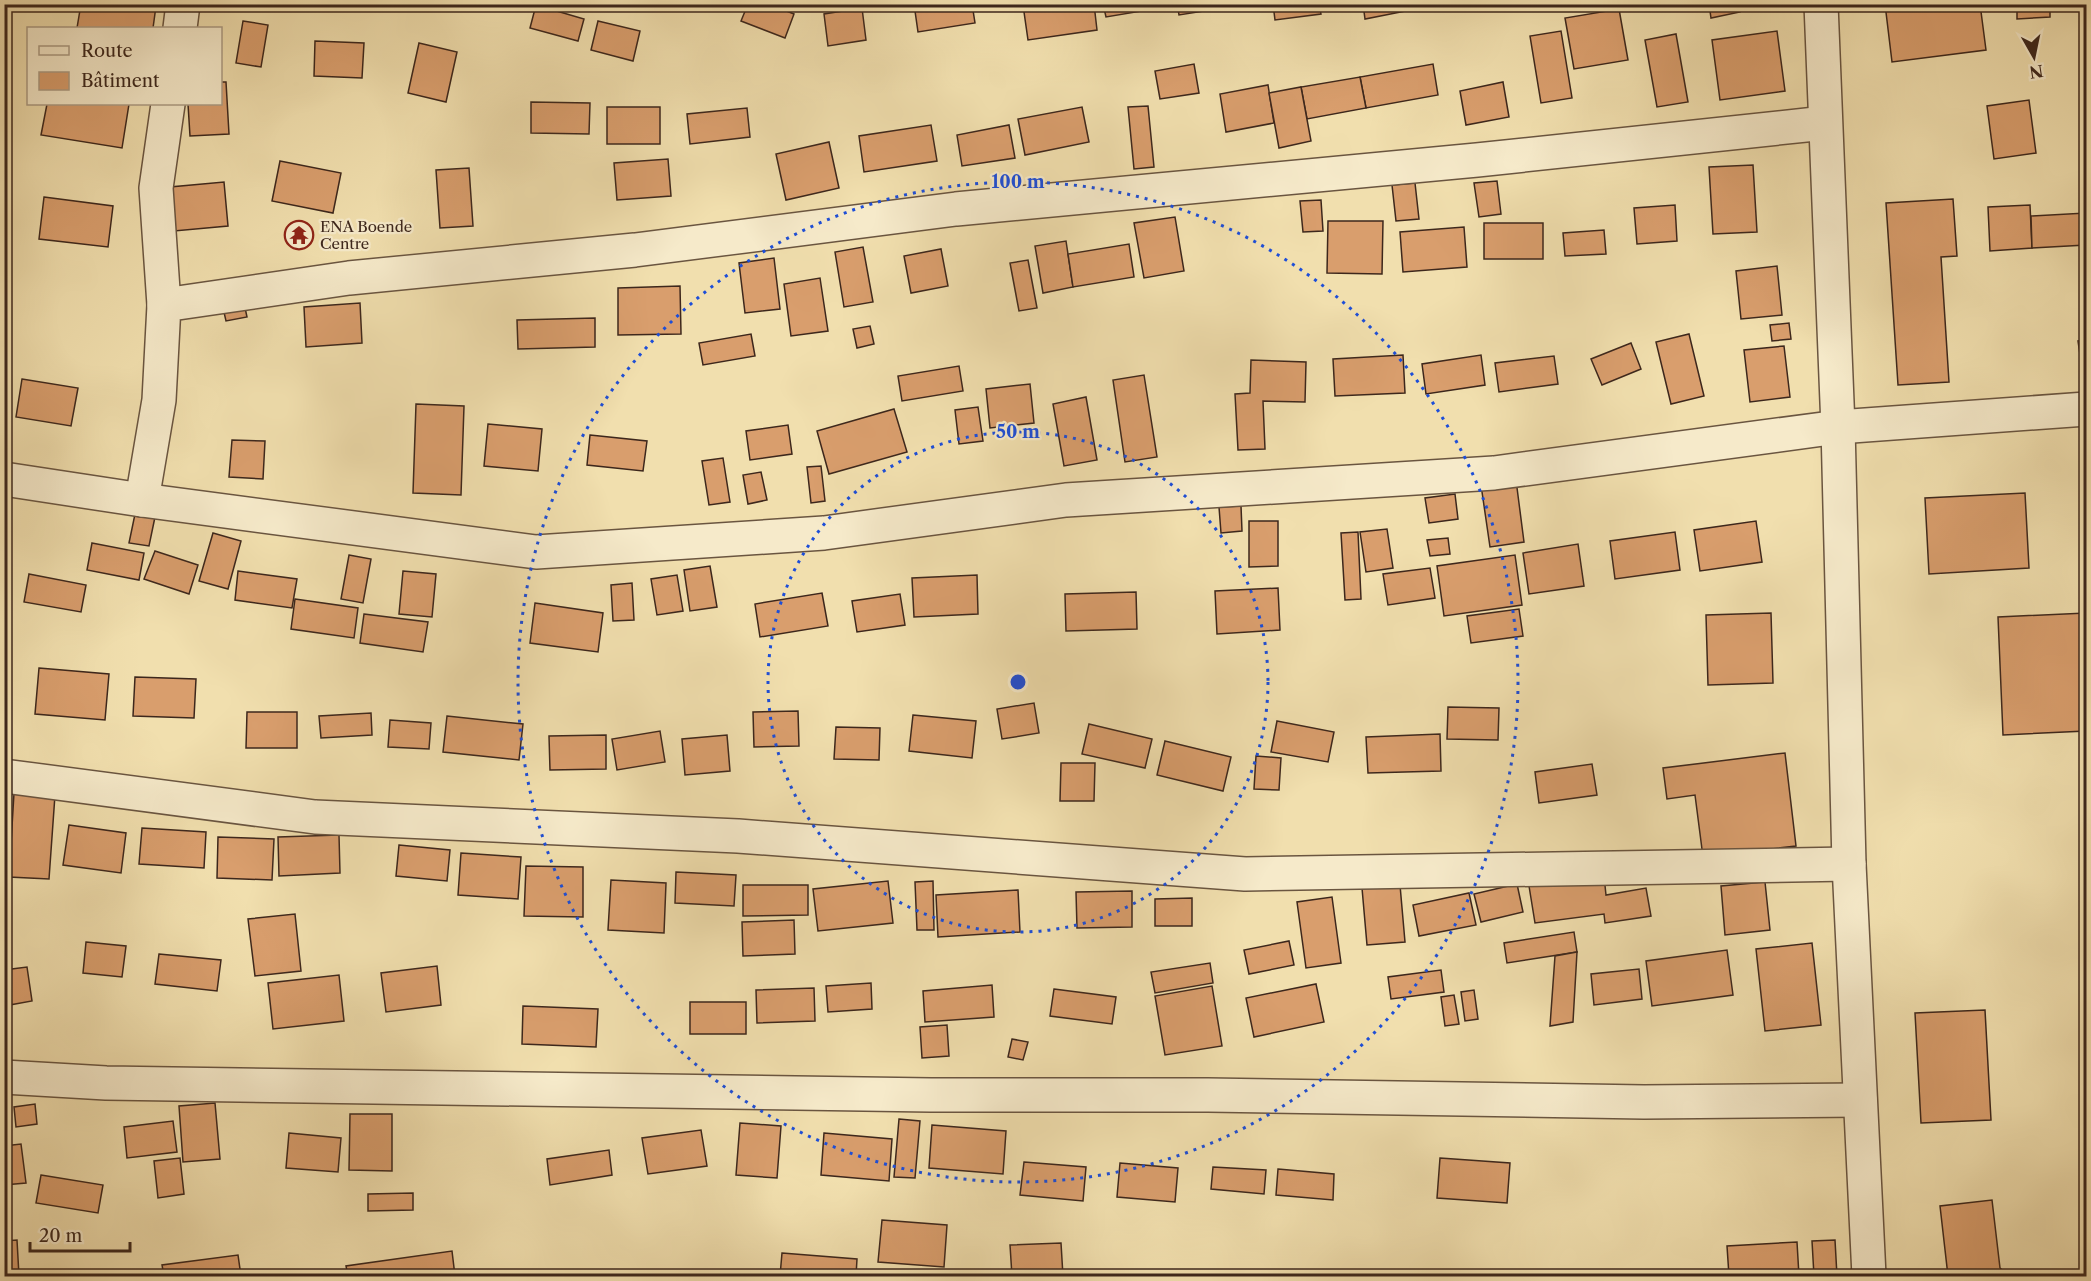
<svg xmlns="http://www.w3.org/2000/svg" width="2091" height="1281" font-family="'Libre Caslon Text',serif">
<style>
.building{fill:#d99e6d;stroke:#3d271c;stroke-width:1.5}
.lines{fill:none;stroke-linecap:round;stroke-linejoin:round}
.minor-casing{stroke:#6a5540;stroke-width:36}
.minor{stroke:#f6eaca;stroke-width:33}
.ring{fill:none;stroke:#1d4ed8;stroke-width:3;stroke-dasharray:3 6}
.labels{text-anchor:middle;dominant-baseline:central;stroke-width:4.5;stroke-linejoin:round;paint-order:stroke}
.poi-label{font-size:15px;fill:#3d271c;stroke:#f6eaca;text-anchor:start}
.centre{fill:#1d4ed8;stroke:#f6eaca;stroke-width:3}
.ring-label{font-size:18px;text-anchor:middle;font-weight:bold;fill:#1d4ed8;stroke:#f6eaca;stroke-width:4.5;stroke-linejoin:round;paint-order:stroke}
</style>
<rect width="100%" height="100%" fill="#f1dfae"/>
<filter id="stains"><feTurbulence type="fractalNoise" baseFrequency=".00333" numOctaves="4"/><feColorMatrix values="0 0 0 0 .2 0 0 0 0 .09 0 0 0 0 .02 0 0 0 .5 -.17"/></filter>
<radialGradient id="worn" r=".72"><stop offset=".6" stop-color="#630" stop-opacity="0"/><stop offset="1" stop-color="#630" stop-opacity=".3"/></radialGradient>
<!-- building -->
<g class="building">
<polygon points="81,4 156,6 153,28 77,28"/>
<polygon points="567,4 585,4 584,10"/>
<polygon points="748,4 769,4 794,14 785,38 741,21"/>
<polygon points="914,4 972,4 975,23 918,32"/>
<polygon points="1094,4 1097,30 1028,40 1023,5"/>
<polygon points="1103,4 1159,4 1160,8 1106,17"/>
<polygon points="1177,4 1248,4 1179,15"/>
<polygon points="1273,4 1319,4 1321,14 1275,20"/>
<polygon points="1363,4 1410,4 1411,10 1365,19"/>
<polygon points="1709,4 1739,4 1740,12 1711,18"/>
<polygon points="1885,4 1980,4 1986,50 1892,62"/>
<polygon points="2017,4 2050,4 2050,17 2017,19"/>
<polygon points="536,5 584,19 578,41 530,28"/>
<polygon points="862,8 866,40 828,46 824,14"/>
<polygon points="1619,9 1628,60 1574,69 1565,18"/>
<polygon points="243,21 268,25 261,67 236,63"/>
<polygon points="598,21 640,31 633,61 591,50"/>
<polygon points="1561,31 1572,98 1541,103 1530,36"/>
<polygon points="1777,31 1785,91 1720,100 1712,40"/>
<polygon points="1676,34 1688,102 1657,107 1645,40"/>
<polygon points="315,41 364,43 362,78 314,76"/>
<polygon points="419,43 457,52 446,102 408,93"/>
<polygon points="1194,64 1199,93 1160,99 1155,71"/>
<polygon points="1433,64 1438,95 1366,108 1360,77"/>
<polygon points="1360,77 1366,108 1307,119 1301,87"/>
<polygon points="220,82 226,82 229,134 190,136 188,104 220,104"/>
<polygon points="1503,82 1509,117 1466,125 1460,91"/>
<polygon points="1268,85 1274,123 1226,132 1220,94"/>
<polygon points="1301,87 1311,141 1279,148 1269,93"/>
<polygon points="2029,100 2036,153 1994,159 1987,106"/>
<polygon points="531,102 590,103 589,134 531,133"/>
<polygon points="47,104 129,104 122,148 41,135"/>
<polygon points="1148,106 1154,167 1134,169 1128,107"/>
<rect x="607" y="107" width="53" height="37"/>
<polygon points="1082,107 1089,142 1025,155 1018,119"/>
<polygon points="747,108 750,137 690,144 687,114"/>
<polygon points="931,125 937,161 864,172 859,136"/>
<polygon points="1009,125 1015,158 962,166 957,135"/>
<polygon points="829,142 839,188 786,200 776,154"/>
<polygon points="668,159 671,196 617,200 614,163"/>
<polygon points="280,161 341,173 333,213 272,201"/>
<polygon points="1753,165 1757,232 1713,234 1709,167"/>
<polygon points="469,168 473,226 440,228 436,170"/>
<polygon points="1497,181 1501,214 1479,217 1474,183"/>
<polygon points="224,182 228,226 174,231 170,187"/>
<polygon points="1415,183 1419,219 1396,221 1392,185"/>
<polygon points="44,197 113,206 108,247 39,239"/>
<polygon points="1953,199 1957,256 1941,257 1949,382 1898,385 1886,203"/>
<polygon points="1321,200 1323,231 1303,232 1300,201"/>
<polygon points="1675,205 1677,241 1637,244 1634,208"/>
<polygon points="2030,205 2032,248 1990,251 1988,207"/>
<polygon points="2086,213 2086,245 2032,248 2031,216"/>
<polygon points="1175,217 1184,271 1144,278 1134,223"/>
<polygon points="1328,221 1383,221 1382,274 1327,273"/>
<rect x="1484" y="223" width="59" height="36"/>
<polygon points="1464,227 1467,267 1403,272 1400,232"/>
<polygon points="1604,230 1606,254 1565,256 1563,233"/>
<polygon points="1066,241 1073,287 1043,293 1035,246"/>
<polygon points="1129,244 1134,277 1073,287 1068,254"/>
<polygon points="863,247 873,302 844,307 835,252"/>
<polygon points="941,249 948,286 911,293 904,256"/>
<polygon points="774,258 780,309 745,313 739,263"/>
<polygon points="1028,260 1037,308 1019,311 1010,263"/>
<polygon points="1777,266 1782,315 1741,319 1736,271"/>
<polygon points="820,278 828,331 791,336 784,284"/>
<polygon points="680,286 681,334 618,335 618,288"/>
<polygon points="244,303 247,317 226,321 223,308"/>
<polygon points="360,303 362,343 306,347 304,307"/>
<polygon points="595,318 595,347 518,349 517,320"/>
<polygon points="1789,323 1791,339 1772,341 1770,325"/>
<polygon points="870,326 874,344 857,348 853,329"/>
<polygon points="751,334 755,356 703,365 699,343"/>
<polygon points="1689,334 1704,396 1671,404 1656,342"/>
<polygon points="2086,340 2086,388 2085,389 2078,341"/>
<polygon points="1631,343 1641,369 1602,385 1591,359"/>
<polygon points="1784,346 1790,397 1750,402 1744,350"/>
<polygon points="1403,355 1405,393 1335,396 1333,359"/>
<polygon points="1481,355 1485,385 1426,394 1422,364"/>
<polygon points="1554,356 1558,384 1499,392 1495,363"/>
<polygon points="1251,360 1306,362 1305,402 1263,401 1265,449 1238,450 1235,394 1250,393"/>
<polygon points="959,366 963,391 902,401 898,376"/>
<polygon points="1144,375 1157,457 1125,462 1113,380"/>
<polygon points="22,379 78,388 71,426 16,417"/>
<polygon points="1030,384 1034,423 990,428 986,389"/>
<polygon points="1086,397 1097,460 1064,466 1053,404"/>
<polygon points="416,404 464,406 461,495 413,493"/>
<polygon points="978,407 983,441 959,444 955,410"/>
<polygon points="894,409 907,452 829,474 817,431"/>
<polygon points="488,424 542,429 538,471 484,466"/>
<polygon points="788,425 792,454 750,460 746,431"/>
<polygon points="590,435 647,441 643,471 587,465"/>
<polygon points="232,440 265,441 263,479 229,477"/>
<polygon points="723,458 730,502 709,505 702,461"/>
<polygon points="821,466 825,501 811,503 807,467"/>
<polygon points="761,472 767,500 748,504 743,475"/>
<polygon points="1516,480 1524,542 1490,547 1481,485"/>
<polygon points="2025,493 2029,568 1929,574 1925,498"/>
<polygon points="1455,494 1458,519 1429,523 1425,498"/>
<polygon points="1241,506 1242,531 1221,533 1219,507"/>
<polygon points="135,514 155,517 149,546 129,543"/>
<polygon points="1249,521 1278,521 1278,566 1249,567"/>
<polygon points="1756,521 1762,562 1700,571 1694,530"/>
<polygon points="1387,529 1393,568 1366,572 1360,532"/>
<polygon points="1358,532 1361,599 1345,600 1341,533"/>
<polygon points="1675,532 1680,570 1615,579 1610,541"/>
<polygon points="213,533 241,541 228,589 199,581"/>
<polygon points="1448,538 1450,554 1430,556 1427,540"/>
<polygon points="92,543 144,553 139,580 87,570"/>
<polygon points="1578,544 1584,586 1529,594 1523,553"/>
<polygon points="155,551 198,565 189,594 144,579"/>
<polygon points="349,555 371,559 363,603 341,599"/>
<polygon points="1515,555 1522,605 1444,616 1437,566"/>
<polygon points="710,566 717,607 690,611 684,570"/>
<polygon points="1430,568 1435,598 1388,605 1383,574"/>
<polygon points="238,571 297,579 292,608 235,600"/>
<polygon points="403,571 436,574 432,617 399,614"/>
<polygon points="29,574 86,585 81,612 24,602"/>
<polygon points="677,575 683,611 657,615 651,579"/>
<polygon points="977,575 978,614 914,617 912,578"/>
<polygon points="632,583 634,620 613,621 611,585"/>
<polygon points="1278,588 1280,630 1217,634 1215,591"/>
<polygon points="1136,592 1137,629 1066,631 1065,594"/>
<polygon points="822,593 828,626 760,637 755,604"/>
<polygon points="900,594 905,625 857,632 852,601"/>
<polygon points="295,599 358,608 354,638 291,629"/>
<polygon points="535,603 603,613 598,652 530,643"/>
<polygon points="1519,609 1523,636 1471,643 1467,616"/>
<polygon points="1771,613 1773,683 1708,685 1706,615"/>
<polygon points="2086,613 2086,731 2003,735 1998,617"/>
<polygon points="364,614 428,622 423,652 360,643"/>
<polygon points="39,668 109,674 105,720 35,714"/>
<polygon points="135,677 196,679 194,718 133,716"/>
<polygon points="4,684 9,685 4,716"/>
<polygon points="1034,703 1039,733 1002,739 997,709"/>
<polygon points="1448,707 1499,708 1498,740 1447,739"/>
<polygon points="798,711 799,746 754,747 753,712"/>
<polygon points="247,712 297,712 297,748 246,748"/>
<polygon points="371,713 372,735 321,738 319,716"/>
<polygon points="913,715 976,721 972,758 909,751"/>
<polygon points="447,716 523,724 519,760 443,752"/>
<polygon points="390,720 431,723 429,749 388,747"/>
<polygon points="1277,721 1334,732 1328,762 1271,752"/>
<polygon points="1089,724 1152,739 1145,768 1082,754"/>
<polygon points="836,727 880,728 879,760 834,759"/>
<polygon points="660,731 665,762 617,770 612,739"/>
<polygon points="1440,734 1441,771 1368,773 1366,737"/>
<polygon points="606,735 606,769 550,770 549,736"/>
<polygon points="727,735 730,771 685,775 682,739"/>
<polygon points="1165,741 1231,757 1223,791 1157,775"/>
<polygon points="1785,753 1796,846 1703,857 1695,795 1667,799 1663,768"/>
<polygon points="1256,756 1281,758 1279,790 1254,789"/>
<polygon points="1061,763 1095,763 1094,801 1060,801"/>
<polygon points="1592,764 1597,795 1539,803 1535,772"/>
<polygon points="14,793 55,795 49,879 9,877"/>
<polygon points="69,825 126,833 121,873 63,865"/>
<polygon points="142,828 206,832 204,868 139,864"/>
<polygon points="339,835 340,873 279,876 278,837"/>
<polygon points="218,837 274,839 272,880 217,878"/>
<polygon points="399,845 450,850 447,881 396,876"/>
<polygon points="461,853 521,857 518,899 458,895"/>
<polygon points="526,866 583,867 583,917 524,916"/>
<polygon points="676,872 736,875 734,906 675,903"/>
<polygon points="1604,876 1606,895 1646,888 1651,916 1605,923 1604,914 1535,923 1529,886"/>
<polygon points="611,880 666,883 664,933 608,930"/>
<polygon points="888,881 893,923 818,931 813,889"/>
<polygon points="933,881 934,930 917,930 915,882"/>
<polygon points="1765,882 1770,930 1725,935 1721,886"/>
<polygon points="1517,884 1523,912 1481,922 1474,894"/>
<polygon points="743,885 808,885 808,915 743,916"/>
<polygon points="1400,885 1405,942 1367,945 1362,888"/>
<polygon points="1018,890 1020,932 938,937 936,895"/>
<polygon points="1132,891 1132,927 1077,928 1076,892"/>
<polygon points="1469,893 1476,925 1419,936 1413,905"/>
<polygon points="1332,897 1341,963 1306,968 1297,902"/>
<polygon points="1192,898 1192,926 1155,926 1155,899"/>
<polygon points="295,914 301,971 255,976 248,919"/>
<polygon points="794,920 795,954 743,956 742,922"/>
<polygon points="1574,932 1577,952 1507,963 1504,943"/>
<polygon points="1289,941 1294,965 1249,974 1244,950"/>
<polygon points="86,942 126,946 122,977 83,973"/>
<polygon points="1812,943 1821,1025 1765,1031 1756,949"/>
<polygon points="1727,950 1733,995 1652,1006 1646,961"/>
<polygon points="1577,952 1573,1022 1550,1026 1555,956"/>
<polygon points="159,954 221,960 217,991 155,984"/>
<polygon points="1210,963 1213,983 1155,993 1151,972"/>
<polygon points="437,966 441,1005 386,1012 381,973"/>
<polygon points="27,967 32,1001 4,1006 4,970"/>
<polygon points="1639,969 1642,999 1594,1005 1591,974"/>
<polygon points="1441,970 1444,992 1391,999 1388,977"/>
<polygon points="339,975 344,1021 273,1029 268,983"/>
<polygon points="871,983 872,1009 828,1012 826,986"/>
<polygon points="1316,984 1324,1022 1254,1037 1246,998"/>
<polygon points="992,985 994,1017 925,1022 923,991"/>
<polygon points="1212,986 1222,1046 1165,1055 1155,996"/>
<polygon points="814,988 815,1021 757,1023 756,990"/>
<polygon points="1054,989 1116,997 1112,1024 1050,1016"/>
<polygon points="1474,990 1478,1019 1465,1021 1461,992"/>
<polygon points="1454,995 1459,1024 1445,1026 1441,997"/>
<rect x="690" y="1002" width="56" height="32"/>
<polygon points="523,1006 598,1009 596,1047 522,1044"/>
<polygon points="1985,1010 1991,1120 1921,1123 1915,1013"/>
<polygon points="947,1025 949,1056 922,1058 920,1027"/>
<polygon points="1012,1039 1028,1042 1023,1060 1008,1057"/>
<polygon points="215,1103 220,1159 183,1162 179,1106"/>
<polygon points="35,1104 37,1124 16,1127 14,1107"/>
<polygon points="350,1114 392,1114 392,1171 349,1170"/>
<polygon points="899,1119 920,1121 915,1178 894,1177"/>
<polygon points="173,1121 177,1152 127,1158 124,1127"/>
<polygon points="740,1123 781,1126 777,1178 736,1175"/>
<polygon points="932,1125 1006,1131 1003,1174 929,1168"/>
<polygon points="701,1130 707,1166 648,1174 642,1138"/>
<polygon points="289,1133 341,1138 338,1172 286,1168"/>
<polygon points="824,1133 892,1139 889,1181 821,1175"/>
<polygon points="21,1144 26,1183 4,1185 4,1146"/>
<polygon points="609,1150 612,1175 550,1185 547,1159"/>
<polygon points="180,1158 184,1194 158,1198 154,1161"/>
<polygon points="1440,1158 1510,1163 1507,1203 1437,1198"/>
<polygon points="1024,1162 1086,1167 1083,1201 1020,1195"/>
<polygon points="1120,1163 1178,1168 1175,1202 1117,1197"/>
<polygon points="1213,1167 1266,1170 1264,1194 1211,1189"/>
<polygon points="1278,1169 1334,1174 1333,1200 1276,1195"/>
<polygon points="41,1175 103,1185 98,1213 36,1203"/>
<polygon points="413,1193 413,1210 368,1211 368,1194"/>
<polygon points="1992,1200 2000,1268 2009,1276 1948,1276 1940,1206"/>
<polygon points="882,1220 947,1225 944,1267 878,1262"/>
<polygon points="17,1240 19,1276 4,1276 4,1241"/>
<polygon points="1835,1240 1837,1276 1814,1276 1812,1241"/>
<polygon points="1797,1242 1799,1276 1729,1276 1727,1246"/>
<polygon points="1061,1243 1063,1276 1012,1276 1010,1245"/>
<polygon points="452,1251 455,1276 348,1276 346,1266"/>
<polygon points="782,1253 857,1259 856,1276 780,1276"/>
<polygon points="238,1255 241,1276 164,1276 162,1265"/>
<polygon points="119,1271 120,1276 63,1276"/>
</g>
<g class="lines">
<!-- minor casing -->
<g class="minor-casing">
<g id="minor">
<polyline points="1821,4 1838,427 1849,864 1869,1276"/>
<polyline points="180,28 183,4"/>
<polyline points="164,305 156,188 168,104"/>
<polyline points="4,479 142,500 536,552 824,533 1066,500 1494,473 1838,427 2086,409"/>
<polyline points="142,500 159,400 164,305 349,278 635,250 956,209 1477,160 1825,123"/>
<polyline points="4,776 315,817 738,836 1245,874 1849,864"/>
<polyline points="4,1077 106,1083 931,1095 1208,1095 1644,1102 1860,1100"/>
</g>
</g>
<!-- minor -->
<use href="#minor" class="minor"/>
</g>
<!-- distance rings -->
<g class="ring">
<circle cx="1018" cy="682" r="250"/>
<circle cx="1018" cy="682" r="500"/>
</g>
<!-- icons -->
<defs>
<g id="temple-ring" transform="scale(1.5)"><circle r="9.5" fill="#f6eaca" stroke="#8f2418" stroke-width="1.5"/><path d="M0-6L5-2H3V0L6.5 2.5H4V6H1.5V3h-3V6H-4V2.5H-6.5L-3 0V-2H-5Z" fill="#8f2418"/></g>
</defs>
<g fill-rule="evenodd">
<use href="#temple-ring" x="299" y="235"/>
</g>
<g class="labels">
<!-- poi labels -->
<g class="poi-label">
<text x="320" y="226">ENA Boende<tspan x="320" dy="17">Centre</tspan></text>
</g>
</g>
<circle cx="1018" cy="682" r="9" class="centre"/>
<g class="ring-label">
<text x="1018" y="188">100 m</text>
<text x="1018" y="438">50 m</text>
</g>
<!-- margin -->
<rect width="2091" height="1281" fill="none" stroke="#f1dfae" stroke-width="24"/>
<rect x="6" y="6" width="2079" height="1269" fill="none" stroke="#3d271c" stroke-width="3"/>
<rect x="12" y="12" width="2067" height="1257" fill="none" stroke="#3d271c" stroke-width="1.5"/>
<!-- legend -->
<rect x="27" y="27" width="195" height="78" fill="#f6eaca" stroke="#ac9c84" stroke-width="1.5"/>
<rect x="39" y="46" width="30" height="9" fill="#f6eaca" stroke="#ac9c84" stroke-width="1.5"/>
<text x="81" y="57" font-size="18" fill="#3d271c">Route</text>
<rect x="39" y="72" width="30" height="18" fill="#d99e6d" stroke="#ac9c84" stroke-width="1.5"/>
<text x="81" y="87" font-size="18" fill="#3d271c">Bâtiment</text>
<!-- north arrow -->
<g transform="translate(2034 57) rotate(171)" stroke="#f6eaca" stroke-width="4.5" paint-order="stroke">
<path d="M0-4.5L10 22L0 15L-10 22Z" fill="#3d271c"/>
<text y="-9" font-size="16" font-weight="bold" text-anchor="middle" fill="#3d271c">N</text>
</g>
<!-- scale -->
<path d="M30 1242v9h100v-9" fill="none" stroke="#3d271c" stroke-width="3"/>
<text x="39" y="1242" font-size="18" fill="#3d271c" stroke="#f6eaca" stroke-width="4.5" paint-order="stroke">20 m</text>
<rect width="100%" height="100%" filter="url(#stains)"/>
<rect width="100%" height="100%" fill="url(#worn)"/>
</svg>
